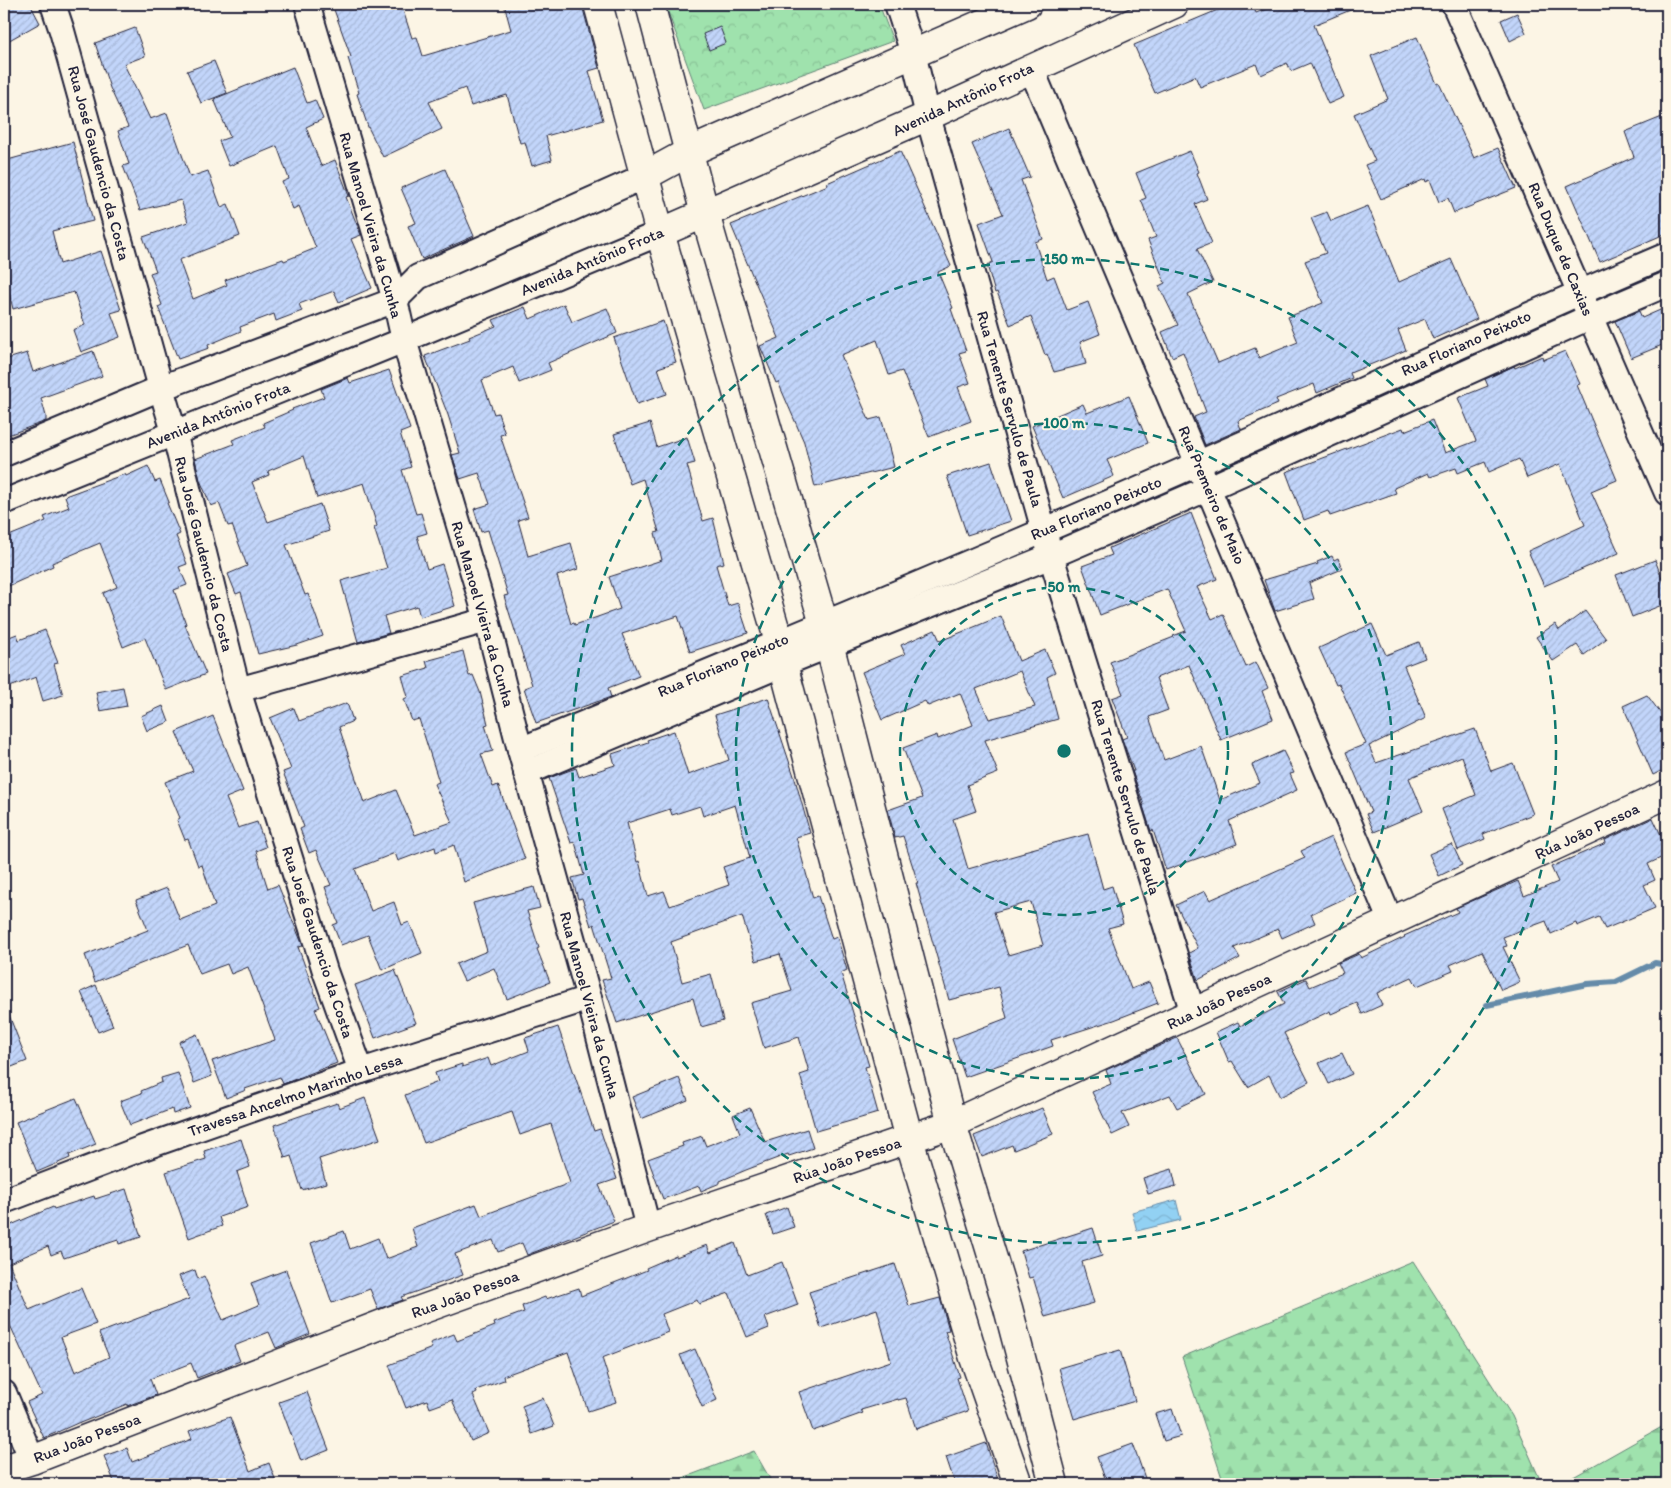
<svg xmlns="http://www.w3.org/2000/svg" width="1671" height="1488" font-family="Itim,sans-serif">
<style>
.forest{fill:url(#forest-firs);stroke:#608274}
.park{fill:url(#park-crowns);stroke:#608274}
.water{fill:url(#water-waves);stroke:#658ba9}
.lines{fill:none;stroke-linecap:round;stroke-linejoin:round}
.stream{stroke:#658ba9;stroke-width:6}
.building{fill:url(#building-hatch);stroke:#22223b;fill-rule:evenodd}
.minor-casing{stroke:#22223b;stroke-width:28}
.tertiary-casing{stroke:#22223b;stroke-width:31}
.secondary-casing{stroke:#22223b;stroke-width:31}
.minor{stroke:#fcf5e5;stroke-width:24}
.tertiary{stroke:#fcf5e5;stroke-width:28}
.secondary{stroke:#fcf5e5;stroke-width:28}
.ring{fill:none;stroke:#0f766e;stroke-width:2.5;stroke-dasharray:9 6}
.labels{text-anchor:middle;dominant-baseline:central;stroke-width:4;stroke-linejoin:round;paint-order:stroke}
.street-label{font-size:16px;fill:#22223b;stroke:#fcf5e5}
.centre{fill:#0f766e;stroke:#fcf5e5;stroke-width:2.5}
.ring-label{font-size:15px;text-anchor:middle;font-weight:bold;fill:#0f766e;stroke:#fcf5e5;stroke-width:4;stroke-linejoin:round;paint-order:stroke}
</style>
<defs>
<pattern id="forest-firs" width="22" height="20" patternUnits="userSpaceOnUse" patternTransform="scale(1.25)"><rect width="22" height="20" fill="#9fe2ad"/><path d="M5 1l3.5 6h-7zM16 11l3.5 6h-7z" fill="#89c296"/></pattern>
<pattern id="park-crowns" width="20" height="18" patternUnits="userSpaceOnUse" patternTransform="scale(1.25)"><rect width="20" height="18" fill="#9fe2ad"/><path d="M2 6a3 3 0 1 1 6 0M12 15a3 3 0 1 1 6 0" fill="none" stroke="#89c296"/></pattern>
<pattern id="water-waves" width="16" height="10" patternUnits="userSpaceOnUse" patternTransform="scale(1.25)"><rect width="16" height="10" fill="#92d1f3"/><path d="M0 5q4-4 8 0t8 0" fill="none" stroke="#7eb3d1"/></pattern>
<pattern id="building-hatch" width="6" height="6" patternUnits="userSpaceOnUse" patternTransform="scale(1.25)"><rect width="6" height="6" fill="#c2d5fa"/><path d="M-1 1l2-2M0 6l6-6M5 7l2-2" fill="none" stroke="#a6b7d7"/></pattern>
</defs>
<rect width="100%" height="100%" fill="#fcf5e5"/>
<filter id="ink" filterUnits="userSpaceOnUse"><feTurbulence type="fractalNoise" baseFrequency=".02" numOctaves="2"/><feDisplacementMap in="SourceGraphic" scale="10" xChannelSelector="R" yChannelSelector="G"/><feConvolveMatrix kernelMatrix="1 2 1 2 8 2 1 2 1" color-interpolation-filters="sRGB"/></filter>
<g filter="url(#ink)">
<!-- forest -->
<g class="forest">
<polygon points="1413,1261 1512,1416 1542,1484 1224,1484 1182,1357"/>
<polygon points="1667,1424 1667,1484 1561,1484"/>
<polygon points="754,1451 773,1484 667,1484"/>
</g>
<!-- park -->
<polygon class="park" points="665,4 879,4 893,41 704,110"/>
<!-- water -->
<polygon class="water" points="1176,1200 1181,1220 1137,1231 1132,1212"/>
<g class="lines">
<!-- stream -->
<polyline class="stream" points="1487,1005 1587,984 1616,982 1655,963 1667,965"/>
</g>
<!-- building -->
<g class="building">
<polygon points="4,4 30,4 40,23 4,43"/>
<polygon points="332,4 401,4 412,38 417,37 423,56 511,30 504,4 580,4 582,10 583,9 599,68 589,71 603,120 546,136 552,160 532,166 525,142 520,143 507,95 471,106 465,88 429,102 442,129 383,157 368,127 357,94 359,93 348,58 351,57"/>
<polygon points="1232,4 1252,4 1256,13 1279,4 1365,4 1314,25 1344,97 1328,104 1310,63 1291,71 1287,63 1261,75 1256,64 1200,87 1195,76 1155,93 1134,45"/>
<polygon points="1517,13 1526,33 1510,41 1501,20"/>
<polygon points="720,27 726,43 709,50 703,34"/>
<polygon points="135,28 145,56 124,64 150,119 167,113 190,177 208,171 221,207 228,204 240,236 179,260 193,299 227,285 225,280 283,259 284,261 316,248 299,206 293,209 282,182 289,179 277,146 229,166 219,141 230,137 214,99 293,67 307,103 315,100 323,119 306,127 321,166 335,160 349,196 346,197 361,235 351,239 372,288 339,302 334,291 299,304 302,311 276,321 274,314 240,327 241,331 208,345 209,348 178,359 158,307 162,305 150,273 156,271 143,237 188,222 181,200 140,210 123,166 129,164 118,131 128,127 110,88 95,43"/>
<polygon points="1417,37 1437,84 1439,83 1474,158 1498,148 1516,188 1454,213 1448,198 1439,202 1430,180 1426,182 1425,179 1381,199 1365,165 1375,161 1354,114 1388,99 1371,56"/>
<polygon points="214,61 227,93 201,103 187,71"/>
<polygon points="1667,115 1667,233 1600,262 1567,186 1634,157 1625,132"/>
<polygon points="1009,128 1030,177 1021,180 1043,239 1035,242 1047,279 1054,276 1067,310 1088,302 1100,334 1080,342 1086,364 1054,372 1047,354 1045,355 1031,316 1010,325 997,292 995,293 987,265 993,262 979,223 1003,214 972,144"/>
<polygon points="73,142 93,221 52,231 60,264 101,251 121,310 111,313 120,337 81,352 73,330 85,325 74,292 13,309 6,281 9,280 4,260 4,161"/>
<polygon points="900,151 951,266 938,272 953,308 951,309 966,351 959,353 970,383 958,387 971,421 929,437 902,371 889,375 877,340 841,355 869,420 881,417 894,467 815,487 804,442 778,382 776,383 760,346 779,338 731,225 828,185 827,183"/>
<polygon points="1190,151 1199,172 1197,173 1207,199 1195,204 1212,243 1197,249 1213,282 1188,294 1218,363 1255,348 1259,358 1298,342 1288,317 1323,303 1305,261 1326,253 1311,218 1327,212 1331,221 1368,206 1399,282 1451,259 1477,319 1433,339 1425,319 1398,330 1406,350 1350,373 1352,378 1317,393 1314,384 1276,399 1278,404 1238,421 1241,429 1205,445 1194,417 1206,412 1183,352 1172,357 1162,332 1178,325 1159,286 1165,283 1148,240 1156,237 1141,200 1146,198 1136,173"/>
<polygon points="445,169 474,236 422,259 408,226 416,223 401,188"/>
<polygon points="564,304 572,322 607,308 617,333 548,363 551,370 519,383 513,367 482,380 494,414 498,413 505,434 500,435 528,517 518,520 528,556 571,543 578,569 557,576 571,624 574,623 575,625 620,609 609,577 662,560 655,533 659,532 643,479 630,484 614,434 650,423 657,447 687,437 695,463 687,465 703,521 713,518 724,563 716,565 728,606 738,603 748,633 690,652 678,616 622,634 639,676 608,688 611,697 536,723 524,688 532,685 504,596 508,595 488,530 481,532 474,509 490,504 479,473 460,479 452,455 460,453 448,415 425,356 470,339 469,337 496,326 493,320 525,307 530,319"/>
<polygon points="1667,307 1667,343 1631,358 1615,321 1639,311 1642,318"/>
<polygon points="663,321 676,362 658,368 667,394 637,404 614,338"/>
<polygon points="93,351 102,376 41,398 46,416 46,421 8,435 4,423 4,360 27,353 33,372"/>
<polygon points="1565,351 1580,384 1577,385 1617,480 1591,491 1619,553 1544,586 1528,551 1585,525 1560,464 1527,478 1519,459 1489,472 1485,462 1458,473 1456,468 1430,477 1428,473 1394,488 1396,493 1330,516 1328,511 1304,520 1286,472 1403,428 1404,431 1432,420 1445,453 1476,441 1458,398 1488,386 1485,379 1514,366 1515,368 1542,356 1543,360"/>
<polygon points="389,370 410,429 400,433 411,467 402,470 416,514 421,513 427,533 417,536 427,569 442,564 455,606 420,617 417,606 384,616 389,633 358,642 341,581 387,568 374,528 377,526 364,483 317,498 304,456 268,471 269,475 252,482 268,522 320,504 329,531 286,545 305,595 308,594 323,636 297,645 258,654 241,592 236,594 228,574 247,566 232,525 228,526 219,503 211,506 200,480 195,459 234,444 232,440 265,427 263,423 293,410 292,409 324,397 321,389 348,378 350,383"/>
<polygon points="1129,396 1148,443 1107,460 1114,476 1063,498 1032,426 1083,404 1087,413"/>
<polygon points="991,462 1011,521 967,535 947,476"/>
<polygon points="148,466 155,482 160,480 169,502 167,503 180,534 176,536 187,564 179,567 187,585 174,590 186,624 185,625 206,674 166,690 145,638 123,647 103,593 117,587 100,543 52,563 53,566 4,588 4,538 46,521 44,517 69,507 65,496 125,474 126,476"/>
<polygon points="1191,513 1217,579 1197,587 1212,619 1223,614 1246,667 1256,662 1268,688 1262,691 1273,719 1221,740 1189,665 1156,678 1168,710 1149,717 1164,760 1201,746 1220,800 1260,783 1252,765 1283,751 1294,773 1290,774 1297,790 1229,821 1237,844 1166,870 1153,830 1151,831 1143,806 1144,805 1132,771 1134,771 1122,739 1127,737 1112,698 1123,694 1110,662 1174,637 1173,636 1186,631 1167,589 1100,615 1082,566 1112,555 1109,548"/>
<polygon points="1332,556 1334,560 1338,558 1342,569 1309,583 1314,599 1275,611 1264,580 1318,564 1317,562"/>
<polygon points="1655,560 1667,591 1667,603 1632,617 1616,575"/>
<polygon points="1585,611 1606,639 1584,655 1577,645 1553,661 1536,637 1555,624 1559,630"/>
<path d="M 1001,616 L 1019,661 L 1045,650 L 1055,673 L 1047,677 L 1058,719 L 985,740 L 998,773 L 967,785 L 976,811 L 953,819 L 968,869 L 1024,853 L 1024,851 L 1088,834 L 1103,889 L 1112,886 L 1123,924 L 1108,928 L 1131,989 L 1149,982 L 1158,1003 L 1114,1020 L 1051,1040 L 1053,1046 L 965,1077 L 952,1039 L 1007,1018 L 999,987 L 949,1000 L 916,883 L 918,883 L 903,836 L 895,838 L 888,810 L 922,798 L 903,748 L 937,735 L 938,739 L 973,725 L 960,693 L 928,706 L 925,701 L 882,720 L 862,672 L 905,654 L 901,645 L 935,630 L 940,641 ZM 1020,671 L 1035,707 L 989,719 L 976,689 ZM 1031,902 L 1043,945 L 1008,955 L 994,912 Z"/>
<polygon points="1372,624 1386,655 1419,642 1425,658 1404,666 1426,718 1369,746 1376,763 1475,729 1491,771 1513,763 1533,814 1483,834 1485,839 1458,850 1442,809 1476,795 1462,756 1409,778 1423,811 1374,832 1366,814 1371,812 1346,752 1366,744 1339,684 1336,685 1319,648"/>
<polygon points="45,630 58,663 54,664 63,695 43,701 36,677 10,687 4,670 4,639 17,634 19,640"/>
<polygon points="463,651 469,676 473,675 480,692 488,724 485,725 493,751 481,754 493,787 498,785 525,859 464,882 454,845 436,852 435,847 398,861 395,853 355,869 371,911 394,902 402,925 409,922 422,953 382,970 368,935 341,945 333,925 338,923 325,887 331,885 316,850 309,853 300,829 304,827 283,772 291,769 270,718 294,708 299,721 347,703 353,721 339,727 364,803 396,790 415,835 452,822 434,784 439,782 419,719 412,721 404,699 408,697 402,676 428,668 426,661"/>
<polygon points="123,687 127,706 100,711 96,692"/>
<polygon points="1647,695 1667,722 1667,768 1653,775 1623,706"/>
<path d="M 768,698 L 795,779 L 810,833 L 796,837 L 813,898 L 818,896 L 832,939 L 837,937 L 847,970 L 841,973 L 869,1066 L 865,1067 L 878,1113 L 816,1131 L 800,1075 L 809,1072 L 799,1037 L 764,1048 L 751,1003 L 792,991 L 780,954 L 756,961 L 742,916 L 671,942 L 682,982 L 711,974 L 723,1021 L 701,1027 L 693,998 L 617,1023 L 602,980 L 611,978 L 594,924 L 591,926 L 582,898 L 578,899 L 572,878 L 584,875 L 575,842 L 571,843 L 549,778 L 576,768 L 579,777 L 615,765 L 612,754 L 648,742 L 647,740 L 674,731 L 688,775 L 729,760 L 715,715 ZM 735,805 L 750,858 L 723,867 L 729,885 L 670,906 L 664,891 L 648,896 L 639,861 L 637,862 L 627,823 L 670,809 L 672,815 L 700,806 L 703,816 Z"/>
<polygon points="163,706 169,722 147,731 141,716"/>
<polygon points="213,716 243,791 226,798 238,828 257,822 266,847 256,851 268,889 278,885 301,941 303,946 298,947 320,1007 315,1009 337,1063 283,1084 280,1077 245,1089 246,1090 226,1098 212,1061 275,1040 248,967 231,974 227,964 200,974 188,945 95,982 85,955 148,930 136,900 167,888 180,920 215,906 202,865 198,866 188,839 185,840 177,820 180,818 165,782 193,771 176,732"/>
<polygon points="1653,818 1667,848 1667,855 1648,864 1655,880 1644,885 1655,908 1605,929 1599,917 1577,926 1576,923 1551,934 1546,921 1503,937 1507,946 1503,947 1520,982 1501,990 1482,951 1450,965 1453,971 1417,986 1412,977 1377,993 1382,1005 1362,1014 1357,1003 1331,1014 1330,1011 1284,1033 1309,1082 1280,1097 1269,1075 1248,1087 1232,1061 1229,1062 1216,1032 1238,1022 1240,1026 1284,1004 1278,992 1306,979 1310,987 1343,973 1338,963 1359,954 1361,958 1405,937 1404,936 1458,912 1456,908 1518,881 1524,896 1558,882 1551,867 1606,843 1605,840"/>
<polygon points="1331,837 1356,893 1311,914 1315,923 1282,938 1278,929 1234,948 1240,958 1198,980 1189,953 1198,948 1176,905 1205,891 1210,900 1305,858 1301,851"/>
<polygon points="1452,844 1462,865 1439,876 1429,854"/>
<polygon points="534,887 540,908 527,911 539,948 537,949 550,982 507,999 494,968 464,981 456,964 487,951 473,903"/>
<polygon points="395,970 416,1023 375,1038 355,985"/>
<polygon points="96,985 113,1026 98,1032 81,992"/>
<polygon points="4,1005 5,1005 27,1061 4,1070"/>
<polygon points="558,1027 594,1131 600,1129 617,1179 599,1185 614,1221 527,1255 522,1243 498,1252 493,1240 455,1254 463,1275 401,1297 403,1300 378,1309 370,1289 332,1303 311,1243 344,1231 350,1249 378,1238 386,1259 418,1247 412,1228 476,1204 481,1216 570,1183 551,1124 520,1135 512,1112 424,1143 405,1095 438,1082 435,1073 462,1064 462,1067 488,1058 491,1066 529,1051 525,1038"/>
<polygon points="197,1034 212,1076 194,1083 179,1042"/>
<polygon points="1177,1038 1206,1094 1177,1108 1170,1095 1122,1113 1129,1127 1112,1135 1092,1092 1111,1084 1106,1070"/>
<polygon points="1342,1053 1352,1074 1329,1084 1319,1063"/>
<polygon points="178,1073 190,1108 173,1114 172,1109 130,1125 120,1101 142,1093 141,1091 162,1082 161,1078"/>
<polygon points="679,1078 688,1100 641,1119 632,1097"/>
<polygon points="76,1098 96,1144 69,1155 70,1158 37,1172 16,1122"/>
<polygon points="365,1098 380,1139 319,1159 326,1183 302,1190 291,1156 285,1158 274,1125 337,1103 339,1108"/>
<polygon points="750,1108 765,1142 807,1129 813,1148 789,1156 788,1154 746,1170 720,1181 720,1183 701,1191 699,1186 663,1199 648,1159 683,1146 682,1143 702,1136 706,1146 740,1133 733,1115"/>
<polygon points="1042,1108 1053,1134 1014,1150 1012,1145 982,1157 974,1136"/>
<polygon points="241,1139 250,1167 237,1172 248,1207 219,1217 222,1226 189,1238 166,1172 206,1159 204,1151"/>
<polygon points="1172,1169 1176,1186 1148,1194 1143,1178"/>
<polygon points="126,1189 141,1237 119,1244 118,1240 64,1258 61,1251 51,1255 48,1246 9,1263 29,1310 81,1288 96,1324 61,1337 75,1372 109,1357 99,1333 189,1299 179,1276 195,1270 198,1279 204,1276 223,1320 259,1305 251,1283 286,1270 310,1334 276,1348 269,1332 234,1346 240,1361 197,1378 191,1363 150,1379 156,1395 127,1406 127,1404 80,1423 80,1422 44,1438 27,1402 42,1395 4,1312 4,1228 53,1207 54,1209 94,1196 95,1199"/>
<polygon points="787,1207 794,1227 773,1234 766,1215"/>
<polygon points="1093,1228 1102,1256 1082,1262 1094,1303 1045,1317 1033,1277 1029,1278 1021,1251"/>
<polygon points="735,1243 747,1275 782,1262 798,1305 765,1317 769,1328 747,1337 729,1293 699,1304 697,1300 662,1314 668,1332 602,1358 616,1402 588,1411 568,1352 503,1376 504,1380 476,1390 477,1393 473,1395 489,1433 471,1441 452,1400 430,1408 427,1400 406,1408 389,1365 432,1348 430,1343 454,1334 457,1341 495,1326 494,1323 524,1312 522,1306 545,1297 546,1299 579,1288 581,1296 647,1270 646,1268 676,1255 676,1257 707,1245 710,1253"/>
<polygon points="895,1264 909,1306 940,1298 949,1330 945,1331 960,1377 957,1378 968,1411 916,1429 906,1398 898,1400 898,1399 861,1410 863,1413 813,1431 799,1392 891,1361 877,1309 821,1328 809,1292"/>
<polygon points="695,1349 717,1400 702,1407 680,1355"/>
<polygon points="1120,1350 1135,1401 1074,1419 1059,1368"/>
<polygon points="307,1392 329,1450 301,1461 279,1402"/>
<polygon points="543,1398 554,1426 532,1434 522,1406"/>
<polygon points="1172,1409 1181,1436 1164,1441 1155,1414"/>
<polygon points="230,1417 250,1471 269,1463 277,1484 115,1484 104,1456 127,1448 132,1462 192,1439 189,1431"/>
<polygon points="986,1443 998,1480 985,1484 955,1484 946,1457"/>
<polygon points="1133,1444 1147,1484 1107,1484 1097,1457"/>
</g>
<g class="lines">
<!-- minor casing -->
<g class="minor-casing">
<g id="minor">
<polyline points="53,4 62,31 161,388 174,432 238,690 325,971 361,1071"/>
<polyline points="307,4 395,300 404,340 487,620 520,750 589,998 648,1228"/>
<polyline points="897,4 913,53 928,116 1051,556 1193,1013"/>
<polyline points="1454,4 1667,493"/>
<polyline points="1031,68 1391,922"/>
<polyline points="4,454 161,388 395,300 418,277 645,176"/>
<polyline points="4,502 404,340 660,233"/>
<polyline points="238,690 487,620"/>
<path d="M 520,750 C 746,656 973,563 1197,464 C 1354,395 1509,322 1667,255"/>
<polyline points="526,773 783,664 1051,556 1209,488 1590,317 1667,284"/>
<polyline points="4,1201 140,1149 361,1071 589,998"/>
<polyline points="4,1393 32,1460"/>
</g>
</g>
<!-- tertiary casing -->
<g class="tertiary-casing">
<g id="tertiary">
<polyline points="705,214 824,624 952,1124 1008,1308 1054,1484"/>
<polyline points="660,233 779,642 783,664 909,1139 974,1358 1018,1484"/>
<polyline points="4,1469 32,1460 390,1321 648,1228 952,1124 1667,794"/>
</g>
</g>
<!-- secondary casing -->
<g class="secondary-casing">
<g id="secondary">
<polyline points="598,4 660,233 928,116 1174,4"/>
<polyline points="650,4 705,214"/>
<polyline points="645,176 689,152 1027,4"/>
</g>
</g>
<!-- minor -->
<use href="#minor" class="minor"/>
<!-- tertiary -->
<use href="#tertiary" class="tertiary"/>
<!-- secondary -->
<use href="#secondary" class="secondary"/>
</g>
</g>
<!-- distance rings -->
<g class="ring">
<circle cx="1064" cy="751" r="164"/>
<circle cx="1064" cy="751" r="328"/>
<circle cx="1064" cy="751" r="492"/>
</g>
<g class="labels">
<!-- street labels -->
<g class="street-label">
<text transform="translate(963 99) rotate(-25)">Avenida Antônio Frota</text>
<text transform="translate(99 163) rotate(75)">Rua José Gaudencio da Costa</text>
<text transform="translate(371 225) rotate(74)">Rua Manoel Vieira da Cunha</text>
<text transform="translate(1561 249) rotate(67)">Rua Duque de Caxias</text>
<text transform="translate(592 261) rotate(-23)">Avenida Antônio Frota</text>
<text transform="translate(1466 343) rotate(-24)">Rua Floriano Peixoto</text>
<text transform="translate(1010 409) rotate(74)">Rua Tenente Servulo de Paula</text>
<text transform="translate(218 415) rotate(-22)">Avenida Antônio Frota</text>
<text transform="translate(1212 495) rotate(67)">Rua Premeiro de Maio</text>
<text transform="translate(1096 508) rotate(-23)">Rua Floriano Peixoto</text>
<text transform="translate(204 554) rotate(76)">Rua José Gaudencio da Costa</text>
<text transform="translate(483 614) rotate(74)">Rua Manoel Vieira da Cunha</text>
<text transform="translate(723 665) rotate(-23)">Rua Floriano Peixoto</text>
<text transform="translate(1126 797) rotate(73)">Rua Tenente Servulo de Paula</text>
<text transform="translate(1587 831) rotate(-25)">Rua João Pessoa</text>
<text transform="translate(318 942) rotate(72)">Rua José Gaudencio da Costa</text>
<text transform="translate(1219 1001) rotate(-25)">Rua João Pessoa</text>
<text transform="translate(590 1005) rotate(75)">Rua Manoel Vieira da Cunha</text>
<text transform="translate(295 1095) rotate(-19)">Travessa Ancelmo Marinho Lessa</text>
<text transform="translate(847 1160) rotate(-19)">Rua João Pessoa</text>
<text transform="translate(465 1294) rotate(-20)">Rua João Pessoa</text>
<text transform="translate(87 1438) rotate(-21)">Rua João Pessoa</text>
</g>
</g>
<circle cx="1064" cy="751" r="8" class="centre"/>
<g class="ring-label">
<text x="1064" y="264">150 m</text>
<text x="1064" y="428">100 m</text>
<text x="1064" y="592">50 m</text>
</g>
<!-- margin -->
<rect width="1671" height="1488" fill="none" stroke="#fcf5e5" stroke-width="20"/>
<rect x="10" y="10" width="1651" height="1468" fill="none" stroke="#22223b" stroke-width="2" filter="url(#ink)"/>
</svg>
